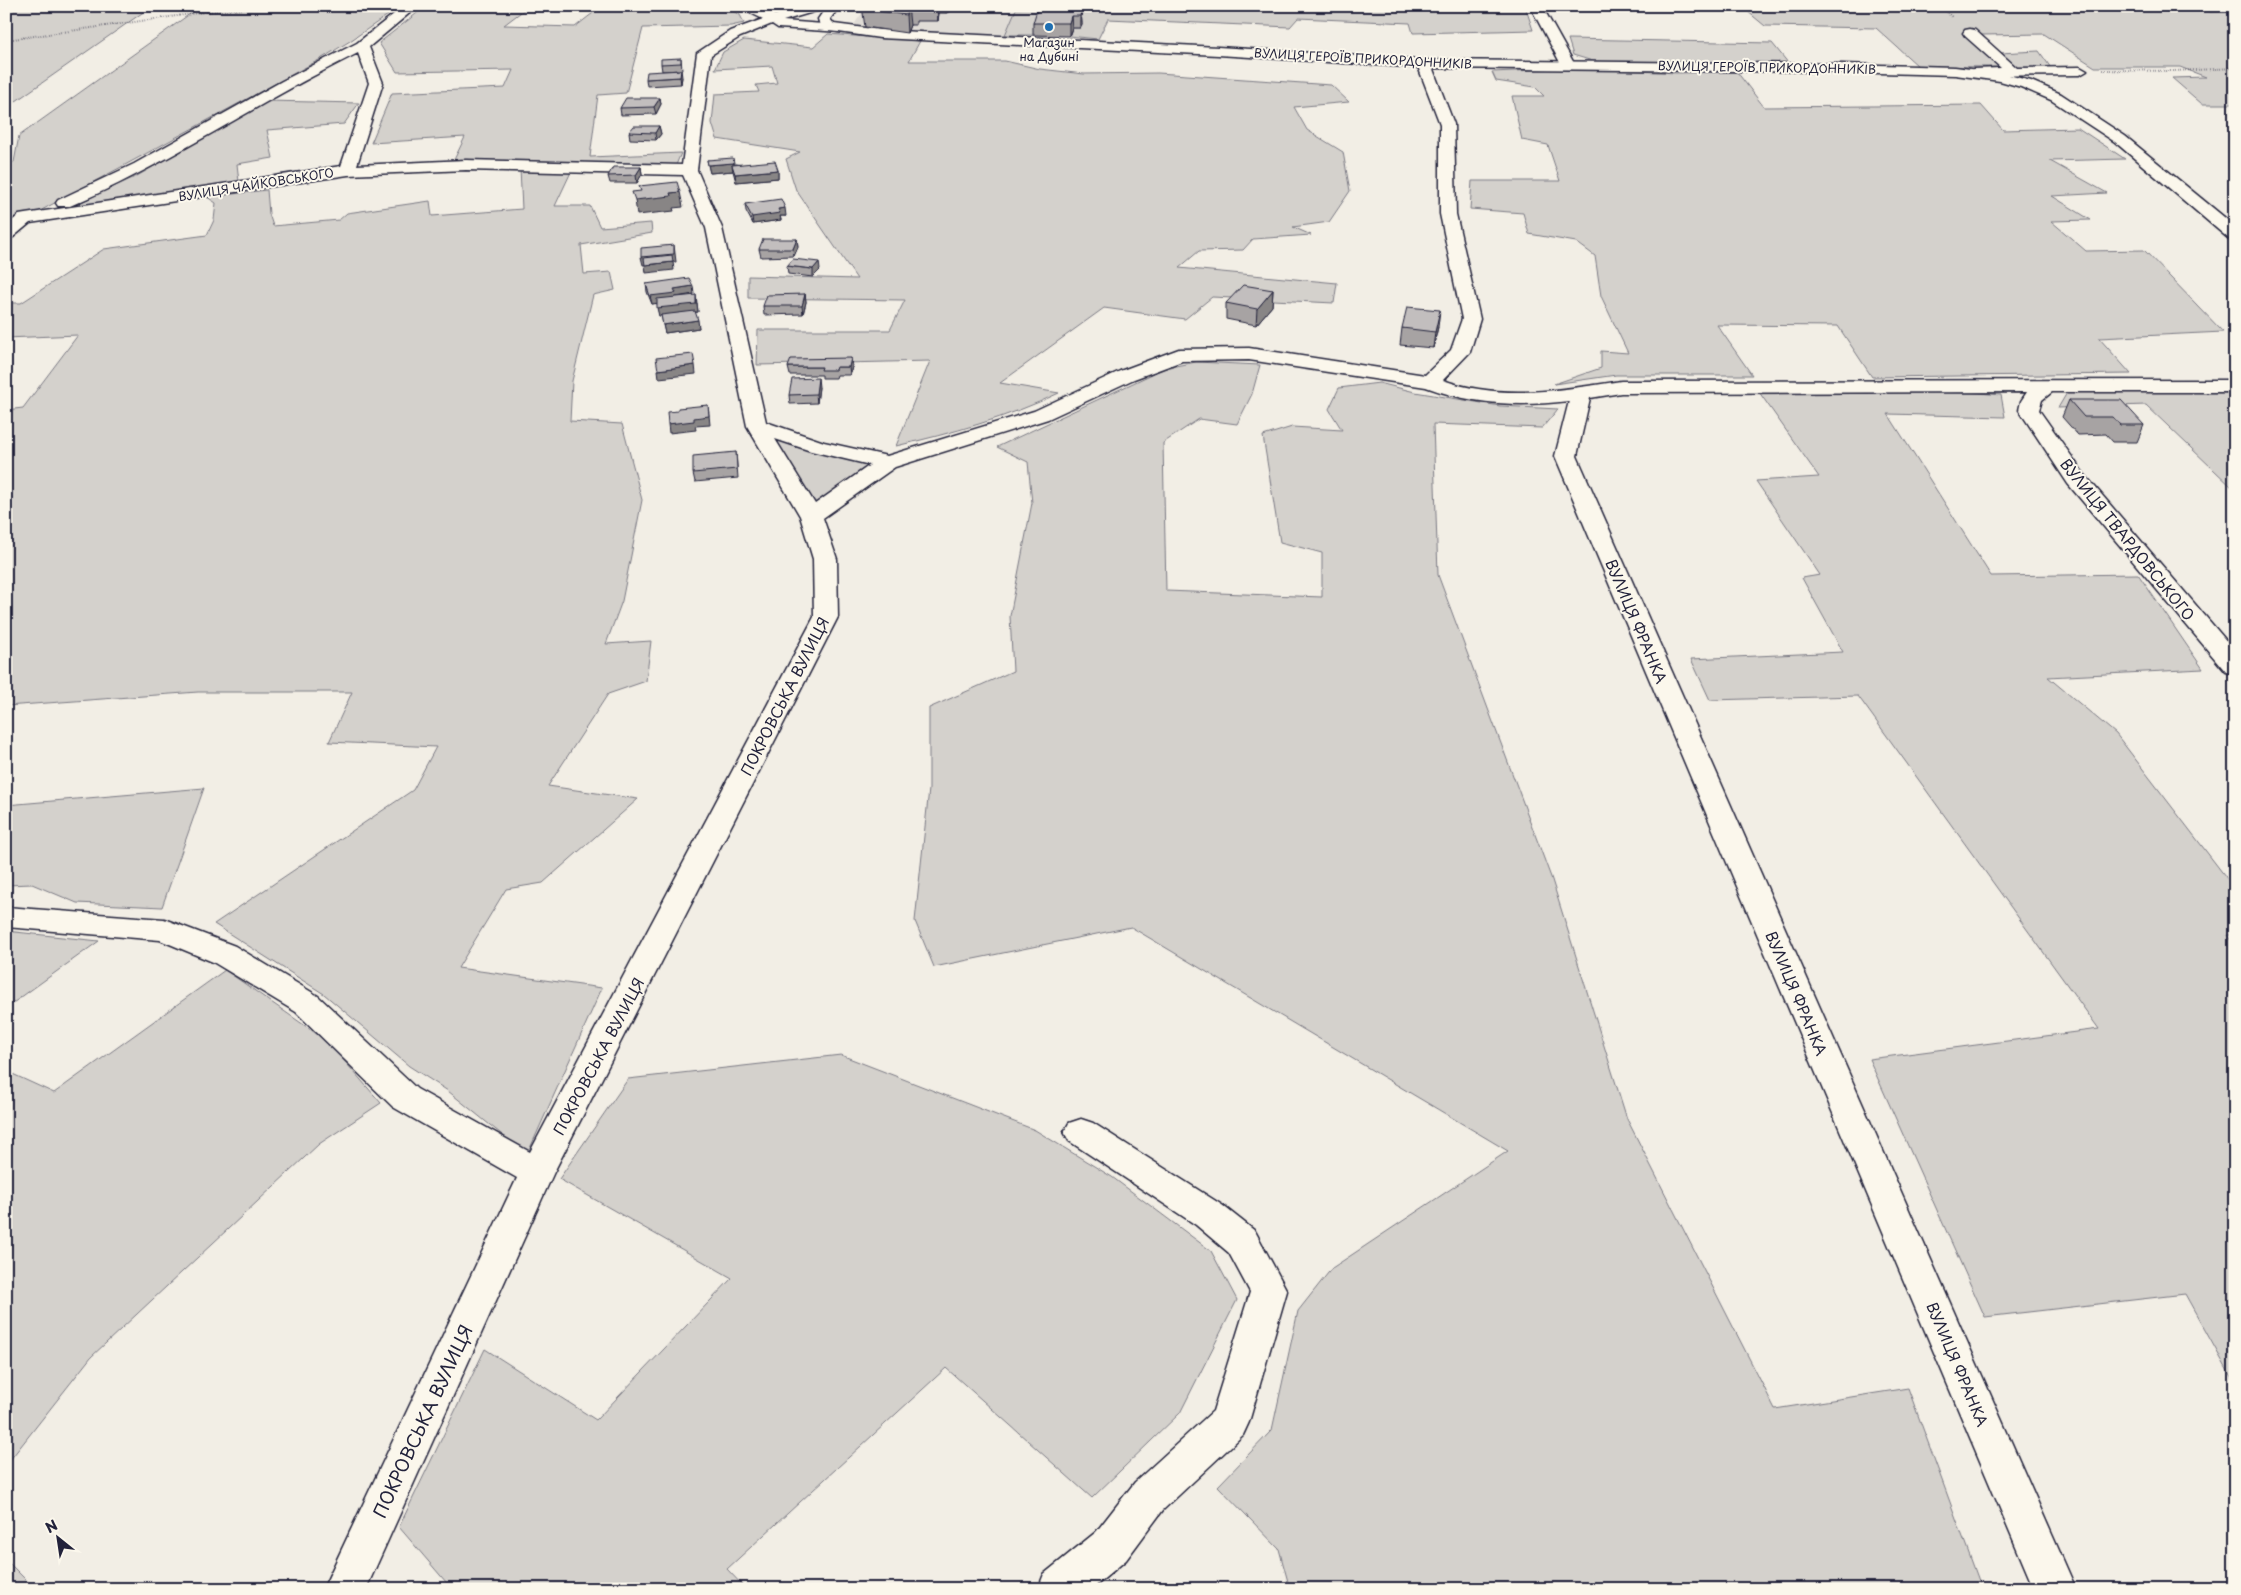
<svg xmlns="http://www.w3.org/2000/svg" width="2241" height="1595" font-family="'Playpen Sans',sans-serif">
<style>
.built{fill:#e0dcd6}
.green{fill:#d4d1cc;stroke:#7b7a84}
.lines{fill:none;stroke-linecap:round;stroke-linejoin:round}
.minor-casing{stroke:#22223b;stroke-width:3}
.tertiary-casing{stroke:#22223b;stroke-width:3}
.path{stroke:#22223b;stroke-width:2;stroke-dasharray:0.5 2;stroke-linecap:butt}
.minor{fill:#fbf7ec;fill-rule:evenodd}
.tertiary{fill:#fbf7ec;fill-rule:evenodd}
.wall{fill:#a7a3a3;stroke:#22223b}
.shaded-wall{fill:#888585;stroke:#22223b}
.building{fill:#c2bebe;stroke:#22223b}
.poi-dot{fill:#1f6fb2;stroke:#fbf7ec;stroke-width:2}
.labels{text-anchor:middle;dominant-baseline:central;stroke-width:4;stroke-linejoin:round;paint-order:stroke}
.far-poi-label{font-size:12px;fill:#22223b;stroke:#fbf7ec}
.far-street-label{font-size:12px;fill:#22223b;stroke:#fbf7ec}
.street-label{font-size:15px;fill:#22223b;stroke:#fbf7ec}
.near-street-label{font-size:18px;fill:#22223b;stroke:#fbf7ec}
</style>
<rect width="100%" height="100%" fill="#f2eee5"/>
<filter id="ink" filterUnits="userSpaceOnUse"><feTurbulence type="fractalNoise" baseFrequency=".02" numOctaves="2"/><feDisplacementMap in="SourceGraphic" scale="10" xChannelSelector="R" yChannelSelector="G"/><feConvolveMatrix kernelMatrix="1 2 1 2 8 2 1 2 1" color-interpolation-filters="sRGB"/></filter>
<g filter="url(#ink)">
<!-- built -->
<polygon class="built" points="867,6 1060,6 1061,7 1016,9 1005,35 887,33 853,26"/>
<!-- green -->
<g class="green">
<polygon points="6,6 152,6 6,108"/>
<polygon points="201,6 401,6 350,41 319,60 25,219 6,234 6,165 14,162 19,136"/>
<polygon points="426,6 529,6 504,25 575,27 602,6 724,6 740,15 744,23 731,26 643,28 626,93 598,95 590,157 681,153 676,165 453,162 465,137 371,143 392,93 505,88 513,70 397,72 379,43"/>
<polygon points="1060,6 1525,6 1533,30 1413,33 1410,23 1298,18 1290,27 1108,19 1098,39 1069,36 1072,28 1080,28 1081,24 1038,23 1033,35 1005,35 1016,9"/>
<polygon points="1741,6 2202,6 2210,12 2235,11 2235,104 2202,104 2172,78 2206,77 2180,67 2095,67 2044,34 1981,35 1999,53 2039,51 2051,68 1918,66 1876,28 1765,26"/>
<path d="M 828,34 L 920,41 L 909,61 L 1005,61 L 1040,69 L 1084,74 L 1158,73 L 1331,85 L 1349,102 L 1294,107 L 1307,130 L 1343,152 L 1350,191 L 1329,222 L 1293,227 L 1311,235 L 1253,239 L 1243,250 L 1199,251 L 1179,268 L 1337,283 L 1334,303 L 1212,297 L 1185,319 L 1104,308 L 1000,383 L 1059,393 C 1007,418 952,433 896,446 L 930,361 L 757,365 L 758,330 L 890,330 L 905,300 L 748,298 L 748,276 L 857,279 L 796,190 L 786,159 L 800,152 L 717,139 L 712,123 L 715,94 L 759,92 L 756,85 L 777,83 L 772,66 L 715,69 L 723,52 L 744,40 L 813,47 Z"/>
<polygon points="1568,39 1772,43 1789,64 1596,62 1573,55"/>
<polygon points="1581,68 1676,73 1737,72 1764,107 1981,105 2003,130 2078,128 2125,159 2050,161 2107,193 2052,196 2091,220 2051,221 2086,251 2144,250 2223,332 2099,338 2131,374 1872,377 1838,326 1717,325 1752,375 1616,375 1554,384 1601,368 1601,351 1628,353 1601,296 1595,256 1576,242 1529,234 1523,213 1470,209 1472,181 1560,181 1548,145 1522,140 1512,96 1544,96 1535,87 1496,81 1492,72"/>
<polygon points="267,101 359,103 344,124 267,130 273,158 237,164 239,182 66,209 137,176"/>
<polygon points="520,169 571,172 555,206 590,206 600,227 651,223 652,233 581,245 584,274 611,272 615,290 593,295 572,381 570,421 622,424 642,500 622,601 606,644 651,641 646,681 608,694 548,786 638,799 543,883 506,889 458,968 602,988 527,1155 448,1091 409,1066 324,994 214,924 413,790 436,747 329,742 352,692 198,692 6,706 6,410 23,408 78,335 6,338 6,303 21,303 104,249 207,235 214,220 216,203 207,197 267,190 269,214 273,226 339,220 347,213 430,201 432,216 522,209"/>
<polygon points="1196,362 1260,365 1252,394 1237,424 1199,419 1163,443 1166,591 1322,597 1322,553 1280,542 1263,436 1292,427 1342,430 1329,409 1339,388 1379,383 1415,392 1500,406 1558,409 1542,428 1433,424 1438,575 1552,880 1627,1119 1775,1409 1908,1388 1982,1589 1290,1589 1279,1549 1218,1486 1272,1430 1298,1311 1332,1268 1508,1151 1131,927 934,967 915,921 929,789 929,708 1013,671 1010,616 1032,503 1028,462 997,447 1165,368"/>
<polygon points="1944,390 2001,395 2005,417 1888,414 1991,576 2138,574 2203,669 2048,677 2116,734 2235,889 2235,935 2227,935 2235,946 2235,1384 2185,1294 1985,1317 1869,1059 2099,1029 1858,696 1710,700 1691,659 1843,652 1802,578 1820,575 1756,481 1819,477 1759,392"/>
<polygon points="2068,391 2235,393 2235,490 2146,405 2058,408"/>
<polygon points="769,436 875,465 814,505"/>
<polygon points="204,788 162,907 77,903 32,884 6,885 6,805"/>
<polygon points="6,931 99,941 6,1008"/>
<polygon points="225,970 327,1041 381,1103 319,1144 91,1357 6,1465 6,1071 54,1093"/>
<polygon points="841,1055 1035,1130 1112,1177 1211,1251 1237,1300 1180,1413 1092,1498 946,1368 727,1569 746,1589 452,1589 399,1527 485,1349 596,1420 732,1278 559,1179 628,1079"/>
<polygon points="6,1560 30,1584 41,1589 6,1589"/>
</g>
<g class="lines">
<!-- minor casing -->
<g class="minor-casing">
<g id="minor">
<path d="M 404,6 L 418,6 L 369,47 L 383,83 L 357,165 L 466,160 L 682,165 L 697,53 L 730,31 L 763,19 L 736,6 L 754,6 L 775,15 L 804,6 L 825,6 L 823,9 L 783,21 L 837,25 L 844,29 L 842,32 L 778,28 L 772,24 L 740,37 L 711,55 L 697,170 L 722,228 L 766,422 L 824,442 L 887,456 L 1034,411 L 1120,371 L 1179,349 L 1249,348 L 1425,375 L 1451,350 L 1462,319 L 1440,214 L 1440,124 L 1417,64 L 1424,60 L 1431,64 L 1454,124 L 1456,214 L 1480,319 L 1470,352 L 1443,380 C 1501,401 1561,390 1621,381 L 2235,380 L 2235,392 L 2052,392 L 2042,400 L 2039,410 L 2084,474 L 2235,651 L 2235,674 L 2226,672 L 2068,484 L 2019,410 L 2021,401 L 2027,392 L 1621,393 L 1590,398 L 1577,456 L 2076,1589 L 2034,1589 L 1555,456 L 1569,401 C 1519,407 1474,405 1426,387 L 1249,360 L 1182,361 L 1134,379 L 1048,419 L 895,467 L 823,518 L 837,559 L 838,617 L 554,1172 L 366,1589 L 323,1589 L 517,1178 L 393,1107 L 296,1012 L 213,962 L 160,940 L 6,927 L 6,907 L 164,919 L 235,946 L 318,996 L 417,1089 L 530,1152 L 814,617 L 813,559 L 800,516 L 747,426 L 706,228 L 683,175 L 466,170 L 348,175 L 30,223 L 12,238 L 6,239 L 6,226 L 19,215 L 25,214 L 341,166 L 369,83 L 358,53 C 260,101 170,163 70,206 L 58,206 L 56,203 L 58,200 L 134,164 L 282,81 L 357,43 ZM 775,439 L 811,451 L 870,465 L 815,504 Z"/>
<polygon points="1530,6 1542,6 1575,65 1573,68 1563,68"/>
<polygon points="1970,29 1975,30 2017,68 2080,67 2087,71 2080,75 1968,76 1966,73 1973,69 2001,68 1965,36 1963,33 1965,30"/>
<polygon points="1081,1119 1093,1123 1222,1205 1255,1231 1287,1291 1249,1422 1243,1435 1163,1510 1126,1560 1092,1589 1038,1589 1044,1574 1096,1532 1135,1482 1213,1411 1250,1292 1229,1253 1196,1225 1069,1141 1064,1132 1069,1123"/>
</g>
</g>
<!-- tertiary casing -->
<g class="tertiary-casing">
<polygon id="tertiary" points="827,6 840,6 830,19 834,24 880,30 1218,47 1424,60 1842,64 1955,67 2001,73 2031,81 2061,94 2125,136 2235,226 2235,240 2229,239 2115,142 2051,100 2021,87 2000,81 1955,75 1842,72 1424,68 1218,55 880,38 825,30 820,26 818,19"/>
</g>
<!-- path -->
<g class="path">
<polyline points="1940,6 1952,17"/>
<polyline points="6,40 205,12 284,6"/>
<polyline points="2103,70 2173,71 2235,68"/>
</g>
<!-- minor -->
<use href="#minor" class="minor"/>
<!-- tertiary -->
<use href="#tertiary" class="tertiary"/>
</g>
<!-- wall -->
<g class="wall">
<polygon points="862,6 955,6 956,8 946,13 939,13 938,21 916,21 916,25 910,25 907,33 865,27"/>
<polygon points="1081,11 1082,24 1080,28 1072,28 1069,36 1033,35 1033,23"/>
<polygon points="681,58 682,70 662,71 661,64"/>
<polygon points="682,77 681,84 647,86 646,79"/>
<polygon points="660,98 661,104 656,114 621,115 620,108"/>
<polygon points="659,126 661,134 656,140 630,139 629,132"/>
<polygon points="707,160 778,170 778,178 736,182 733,171 710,173"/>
<polygon points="641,167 642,174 637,183 610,183 608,176"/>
<polygon points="745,204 786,216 780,216 781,220 753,224 746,211"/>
<polygon points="797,239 798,247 794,256 761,257 759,249"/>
<polygon points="787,266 820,270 813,277 788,274"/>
<polygon points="2235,283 2235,296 2231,292"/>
<polygon points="646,284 694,294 676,297 697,303 698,312 695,312 699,328 665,333 661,315 659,316 657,303 652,304 647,292"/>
<polygon points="1273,290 1272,306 1256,325 1226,319 1226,303"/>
<polygon points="805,294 806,302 803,314 764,315 763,306"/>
<polygon points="1438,327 1433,348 1400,345 1402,328"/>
<polygon points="788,367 852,367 850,375 837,375 836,378 822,378 822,375 790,375"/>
<polygon points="819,387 817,403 790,404 789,395"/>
<polygon points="2069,400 2144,425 2137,442 2113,442 2106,434 2078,435 2062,417"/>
<polygon points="736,452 738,478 695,482 693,473"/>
</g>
<!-- shaded-wall -->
<g class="shaded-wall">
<polygon points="908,6 910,25 907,33 906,15"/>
<polygon points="937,6 939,6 939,13 938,21"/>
<polygon points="946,6 955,6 956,8 946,13"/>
<polygon points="1081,11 1082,24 1080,28 1080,16"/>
<polygon points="1071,16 1072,28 1069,36 1069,23"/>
<polygon points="681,70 682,77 681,84 680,77"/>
<polygon points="660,98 661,104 656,114 654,107"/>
<polygon points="659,126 661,134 656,140 655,133"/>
<polygon points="734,163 735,170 732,165 733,171 710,173 708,165"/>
<polygon points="641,167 642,174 637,183 636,175"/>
<polygon points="778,170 778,178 736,182 735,174"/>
<polygon points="680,192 683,207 673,208 674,211 637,215 635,200 670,193"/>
<polygon points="785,208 786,216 780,216 781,220 753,224 752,217 778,209"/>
<polygon points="797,239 798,247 794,256 793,249"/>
<polygon points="674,245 676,262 673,262 674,270 646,273 645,265 673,262 643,265 641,257"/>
<polygon points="819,262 820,270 813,277 813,269"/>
<polygon points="693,286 694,294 676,297 677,301 652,304 650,296 674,289"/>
<polygon points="1273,290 1272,306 1256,325 1257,309"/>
<polygon points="805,294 806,302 803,314 802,306"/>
<polygon points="696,295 698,312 659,316 657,308"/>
<polygon points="1440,310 1438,327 1433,348 1435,332"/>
<polygon points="698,320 699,328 665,333 663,325"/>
<polygon points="851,358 852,367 850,375 849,367"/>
<polygon points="695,365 696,374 659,378 658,370"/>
<polygon points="818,378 819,387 817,403 816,394"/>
<polygon points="708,405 710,425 695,426 696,430 669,433 668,424"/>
</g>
<!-- building -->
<g class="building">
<polygon points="863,6 915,6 915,7 908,6 906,15 863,9"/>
<polygon points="1037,10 1081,11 1080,16 1071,16 1069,23 1033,23"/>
<polygon points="681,58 681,63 661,64 661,59"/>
<polygon points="681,70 680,77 646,79 647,72"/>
<polygon points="626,98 660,98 654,107 620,108"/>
<polygon points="634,126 659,126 655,133 629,132"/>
<polygon points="733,158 734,163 708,165 707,160"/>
<polygon points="775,161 778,170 735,174 732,165"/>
<polygon points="613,167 641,167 636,175 608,176"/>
<polygon points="677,182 680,192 670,193 671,196 635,200 632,192 641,191 639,186"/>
<polygon points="781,199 785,208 778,209 780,213 752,217 745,204"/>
<polygon points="763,239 797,239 793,249 759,249"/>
<polygon points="674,245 674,254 641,257 641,248"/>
<polygon points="672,255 673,262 645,265 644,258"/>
<polygon points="793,259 819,262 813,269 787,266"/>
<polygon points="689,278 693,286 674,289 676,293 650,296 646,284"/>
<polygon points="1243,285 1273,290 1257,309 1226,303"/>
<polygon points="805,294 802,306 763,306 767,295"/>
<polygon points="696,295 696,304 657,308 657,299"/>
<polygon points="1407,307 1440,310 1435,332 1402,328"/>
<polygon points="695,311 698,320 663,325 661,315"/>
<polygon points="693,354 695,365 658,370 656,358"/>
<polygon points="851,358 849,367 836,367 835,370 821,370 822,367 788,367 791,359"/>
<polygon points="818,378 816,394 789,395 792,379"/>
<polygon points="2069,400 2121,400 2144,425 2120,425 2113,417 2084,417"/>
<polygon points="708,405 709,416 694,418 694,421 668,424 667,412 678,411 678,408"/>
<polygon points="736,452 737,469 693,473 693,456"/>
</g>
</g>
<!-- markers -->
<circle class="poi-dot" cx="1049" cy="27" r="5"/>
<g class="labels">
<!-- far-poi labels -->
<g class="far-poi-label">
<text x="1049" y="42">Магазин<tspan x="1049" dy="14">на Дубині</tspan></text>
</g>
<!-- far-street labels -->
<g class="far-street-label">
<text transform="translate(1363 58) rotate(3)">ВУЛИЦЯ ГЕРОЇВ ПРИКОРДОННИКІВ</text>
<text transform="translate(1767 67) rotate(1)">ВУЛИЦЯ ГЕРОЇВ ПРИКОРДОННИКІВ</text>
<text transform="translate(256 184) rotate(-9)">ВУЛИЦЯ ЧАЙКОВСЬКОГО</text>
</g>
<!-- street labels -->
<g class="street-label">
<text transform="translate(2128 539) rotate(51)">ВУЛИЦЯ ТВАРДОВСЬКОГО</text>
<text transform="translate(1637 621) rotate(67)">ВУЛИЦЯ ФРАНКА</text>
<text transform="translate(784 696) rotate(-63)">ПОКРОВСЬКА ВУЛИЦЯ</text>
<text transform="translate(1797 993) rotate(67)">ВУЛИЦЯ ФРАНКА</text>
<text transform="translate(598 1056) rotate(-62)">ПОКРОВСЬКА ВУЛИЦЯ</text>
<text transform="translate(1958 1364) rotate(67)">ВУЛИЦЯ ФРАНКА</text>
</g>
<!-- near-street labels -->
<g class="near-street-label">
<text transform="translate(422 1421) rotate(-65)">ПОКРОВСЬКА ВУЛИЦЯ</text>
</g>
</g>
<!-- margin -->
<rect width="2241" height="1595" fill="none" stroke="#fbf7ec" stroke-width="25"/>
<rect x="12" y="12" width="2216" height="1570" fill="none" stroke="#22223b" stroke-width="2" filter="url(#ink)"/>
<!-- north arrow -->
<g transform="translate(58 1538) rotate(330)" stroke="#fbf7ec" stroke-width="4" paint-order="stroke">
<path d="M0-4L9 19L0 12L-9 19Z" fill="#22223b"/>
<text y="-8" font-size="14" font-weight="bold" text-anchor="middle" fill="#22223b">N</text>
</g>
</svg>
